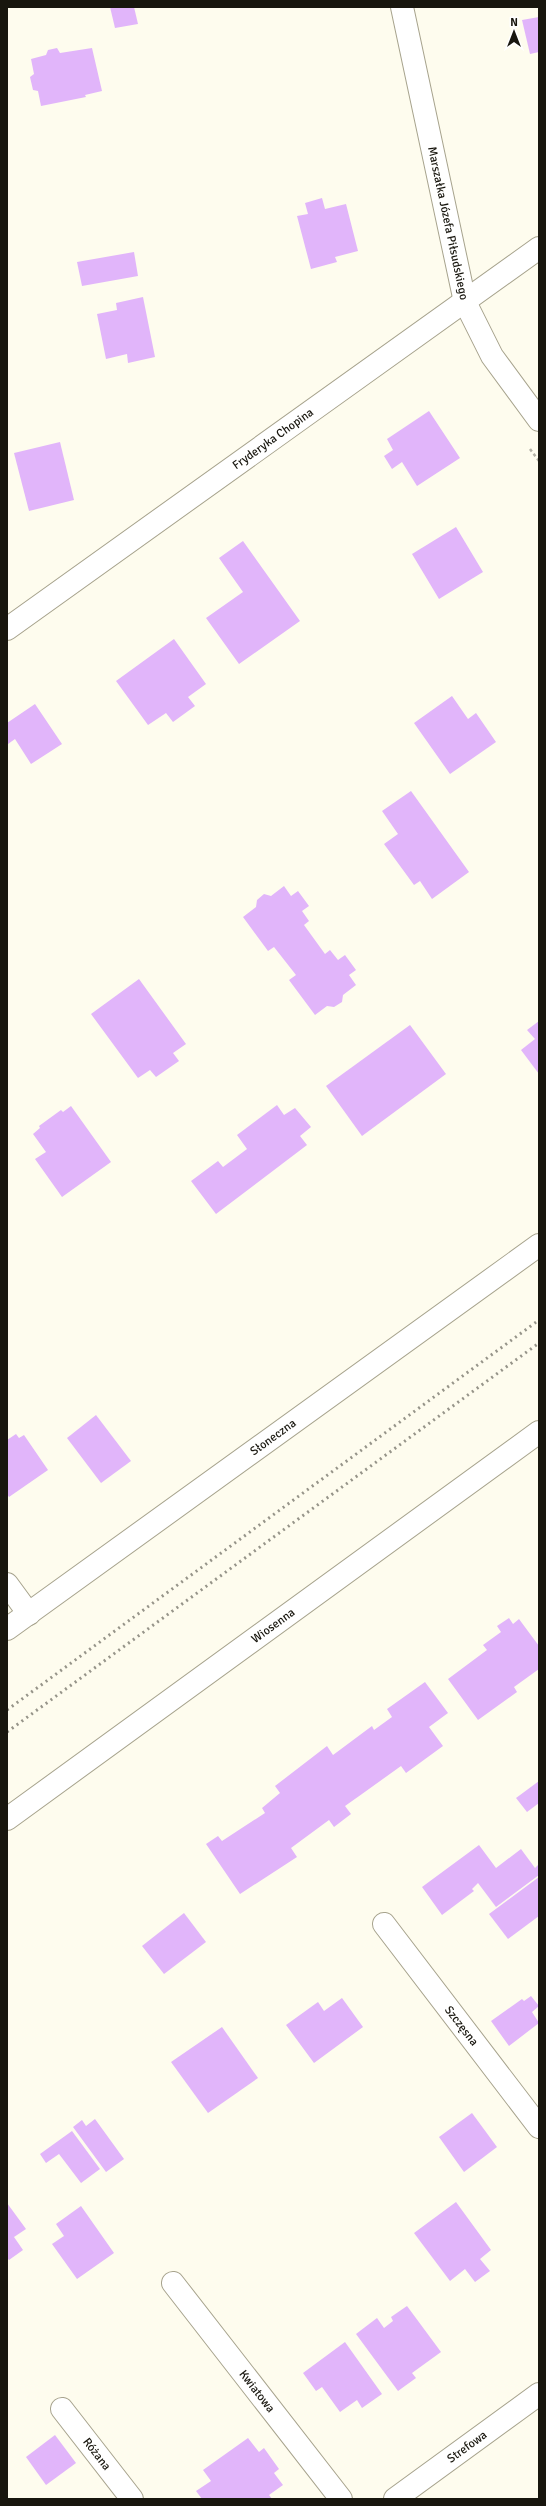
<svg xmlns="http://www.w3.org/2000/svg" width="546" height="2506" font-family="Signika,sans-serif">
<style>
.building{fill:#e1b5fa}
.lines{fill:none;stroke-linecap:round;stroke-linejoin:round}
.minor-casing{stroke:#a7a38d;stroke-width:24}
.path{stroke:#b3b1a5;stroke-width:2.5;stroke-dasharray:3 3;stroke-linecap:butt}
.minor{stroke:#fff;stroke-width:22}
.rail{stroke:#969489;stroke-width:3;stroke-dasharray:2 4;stroke-linecap:butt}
.labels{text-anchor:middle;dominant-baseline:central;stroke-width:3;stroke-linejoin:round;paint-order:stroke}
.street-label{font-size:12px;fill:#18160e;stroke:#fff}
</style>
<rect width="100%" height="100%" fill="#fefcee"/>
<!-- building -->
<g class="building">
<polygon points="110,7 134,7 138,24 115,28"/>
<polygon points="539,17 539,52 530,54 522,20"/>
<polygon points="57,48 60,53 92,48 102,91 85,95 86,97 41,106 38,91 33,90 30,77 34,74 31,59 46,55 48,50"/>
<polygon points="322,198 325,209 346,204 358,251 335,257 337,262 311,269 297,216 308,214 305,203"/>
<polygon points="134,252 138,276 82,286 77,262"/>
<polygon points="143,297 155,357 128,363 127,354 106,359 97,314 117,310 116,303"/>
<polygon points="429,411 460,458 417,486 402,462 392,469 384,456 393,450 387,439"/>
<polygon points="60,442 74,500 29,511 14,453"/>
<polygon points="456,527 483,572 439,599 412,554"/>
<polygon points="243,541 300,621 239,664 206,618 243,592 219,558"/>
<polygon points="174,639 206,684 188,697 195,706 173,722 166,713 148,725 116,681"/>
<polygon points="452,696 468,719 476,713 496,742 450,774 414,723"/>
<polygon points="35,704 62,744 31,764 15,739 8,744 7,741 7,723"/>
<polygon points="411,791 469,872 432,899 420,881 414,885 384,844 398,834 382,811"/>
<polygon points="284,886 291,896 298,891 309,906 302,911 309,921 304,925 325,954 330,950 338,960 345,955 356,970 349,975 356,985 343,995 342,1002 334,1007 327,1006 315,1015 289,980 296,975 274,947 268,951 243,917 256,907 257,900 264,894 271,896"/>
<polygon points="139,979 186,1044 173,1053 179,1061 156,1077 150,1070 138,1078 91,1014"/>
<polygon points="539,1021 539,1074 521,1050 535,1039 527,1030"/>
<polygon points="410,1025 446,1074 362,1136 326,1086"/>
<polygon points="277,1105 284,1115 295,1108 311,1127 300,1136 307,1145 216,1214 191,1181 218,1161 223,1167 247,1149 237,1135"/>
<polygon points="71,1106 111,1162 62,1197 35,1159 46,1152 33,1134 40,1128 39,1126 61,1110 63,1112"/>
<polygon points="96,1415 131,1461 101,1483 67,1438"/>
<polygon points="16,1434 19,1438 24,1435 48,1470 9,1497 7,1494 7,1440"/>
<polygon points="509,1618 513,1624 519,1619 539,1646 539,1669 514,1687 517,1692 478,1720 448,1679 487,1650 483,1645 501,1632 497,1626"/>
<polygon points="425,1682 448,1713 429,1727 443,1746 406,1773 401,1766 362,1794 345,1806 351,1814 334,1827 329,1820 291,1848 297,1857 240,1894 206,1844 218,1836 222,1841 265,1813 262,1808 280,1793 275,1786 327,1746 333,1755 372,1726 374,1730 392,1717 387,1709"/>
<polygon points="539,1781 539,1803 527,1812 516,1798"/>
<polygon points="479,1845 496,1868 521,1849 535,1868 539,1864 539,1875 496,1907 478,1883 472,1889 474,1891 442,1915 422,1887"/>
<polygon points="539,1877 539,1916 508,1939 489,1914"/>
<polygon points="184,1913 206,1942 164,1974 142,1946"/>
<polygon points="531,1996 539,2006 532,2012 539,2023 509,2046 491,2021 522,1999 524,2001"/>
<polygon points="342,1998 363,2027 314,2063 286,2025 318,2002 324,2011"/>
<polygon points="222,2027 258,2078 208,2113 171,2062"/>
<polygon points="472,2113 497,2147 464,2172 439,2137"/>
<polygon points="95,2119 124,2159 106,2172 73,2127 82,2120 86,2126"/>
<polygon points="72,2131 100,2169 81,2183 59,2154 46,2163 40,2154"/>
<polygon points="456,2202 491,2250 480,2259 490,2271 475,2282 465,2269 450,2281 414,2233"/>
<polygon points="7,2203 26,2229 14,2237 23,2250 9,2260 7,2258"/>
<polygon points="81,2206 114,2253 77,2279 52,2244 64,2236 56,2224"/>
<polygon points="407,2306 441,2352 412,2373 416,2378 398,2391 356,2334 377,2318 384,2328 393,2321 391,2317"/>
<polygon points="345,2342 382,2394 362,2408 357,2400 340,2412 322,2387 316,2391 303,2373"/>
<polygon points="55,2435 76,2463 46,2485 26,2457"/>
<polygon points="248,2438 259,2452 264,2448 279,2469 274,2473 283,2485 269,2495 272,2499 202,2499 196,2491 211,2481 203,2470"/>
</g>
<g class="lines">
<!-- minor casing -->
<g class="minor-casing">
<g id="minor">
<path id="s1" d="M 402,7 L 465,302 L 492,356 L 539,420"/>
<path id="s2" d="M 7,629 L 539,248"/>
<polyline points="7,1584 29,1614"/>
<path id="s3" d="M 7,1629 L 539,1245"/>
<path id="s4" d="M 7,1819 L 539,1432"/>
<path id="s5" d="M 384,1924 L 539,2127"/>
<path id="s6" d="M 173,2283 L 341,2499"/>
<path id="s7" d="M 62,2409 L 132,2499"/>
<path id="s8" d="M 395,2499 L 539,2394"/>
</g>
</g>
<!-- path -->
<polyline class="path" points="530,449 539,461"/>
<!-- minor -->
<use href="#minor" class="minor"/>
<!-- rail -->
<g class="rail">
<polyline points="7,1710 539,1320"/>
<polyline points="7,1732 539,1343"/>
</g>
</g>
<g class="labels">
<!-- street labels -->
<g class="street-label">
<text stroke="none"><textPath href="#s1" startOffset="221">Marszałka Józefa Piłsudskiego</textPath></text>
<text stroke="none"><textPath href="#s2" startOffset="327">Fryderyka Chopina</textPath></text>
<text stroke="none"><textPath href="#s3" startOffset="328">Słoneczna</textPath></text>
<text stroke="none"><textPath href="#s4" startOffset="329">Wiosenna</textPath></text>
<text stroke="none"><textPath href="#s5" startOffset="128">Szczęsna</textPath></text>
<text stroke="none"><textPath href="#s6" startOffset="137">Kwiatowa</textPath></text>
<text stroke="none"><textPath href="#s8" startOffset="89">Strefowa</textPath></text>
<text stroke="none"><textPath href="#s7" startOffset="57">Różana</textPath></text>
</g>
</g>
<!-- border -->
<rect width="546" height="2506" fill="none" stroke="#18160e" stroke-width="16"/>
<!-- north arrow -->
<g transform="translate(514 32)" stroke="#ffffff" stroke-width="3" paint-order="stroke">
<path d="M0-3L7 15L0 10L-7 15Z" fill="#18160e"/>
<text y="-6" font-size="11" font-weight="bold" text-anchor="middle" fill="#18160e">N</text>
</g>
</svg>
